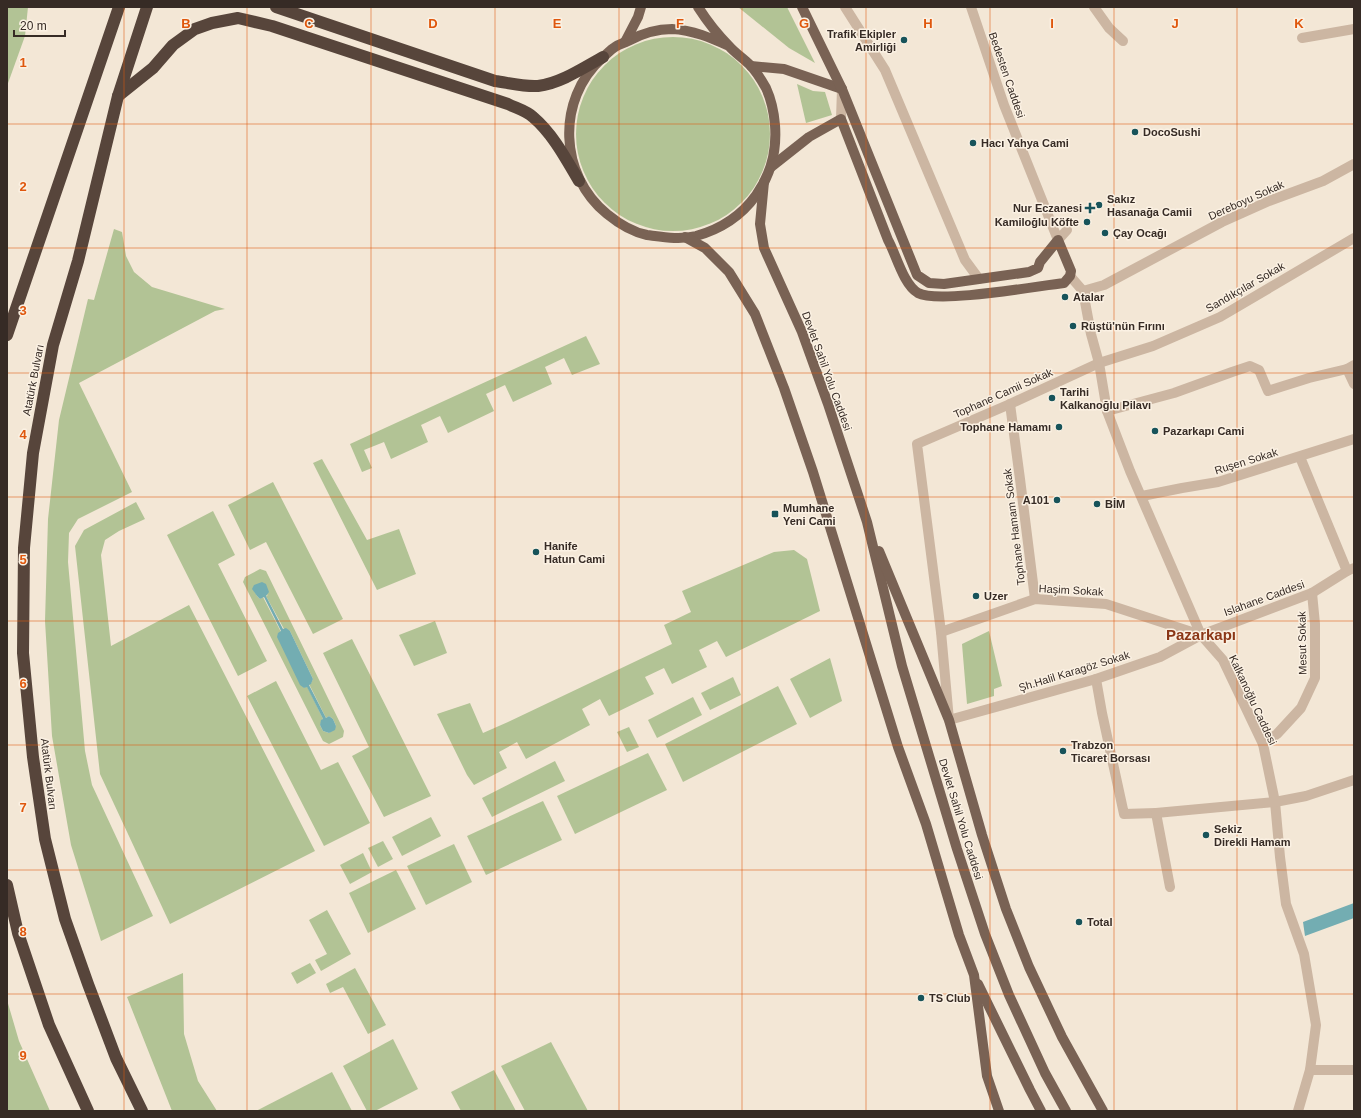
<svg xmlns="http://www.w3.org/2000/svg" width="1361" height="1118" font-family="Arial,sans-serif">
<style>
.green{fill:#b2c395;fill-rule:evenodd}
.water{fill:#73adb2}
.lines{fill:none;stroke-linecap:round;stroke-linejoin:round}
.minor{stroke:#ccb6a2;stroke-width:10}
.major{stroke:#796254;stroke-width:10}
.highway{stroke:#57453b;stroke-width:12}
.grid{fill:none;stroke:#df570d;stroke-width:1;stroke-opacity:0.55}
.poi-dot{fill:#17535a;stroke:#fbf1e3;stroke-width:1.5}
.labels{text-anchor:middle;dominant-baseline:central;stroke-width:3;stroke-linejoin:round;paint-order:stroke}
.poi-label{font-size:11px;font-weight:bold;fill:#362b25;stroke:#fbf1e3;text-anchor:start}
.street-label{font-size:11px;fill:#362b25;stroke:#fbf1e3}
.district-label{font-size:15px;font-weight:bold;fill:#8b3717;stroke:#fbf1e3}
.grid-label{font-size:13px;text-anchor:middle;font-weight:bold;fill:#df570d;stroke:#fbf1e3;stroke-width:3;stroke-linejoin:round;paint-order:stroke}
</style>
<rect width="100%" height="100%" fill="#f3e7d6"/>
<!-- green -->
<g class="green">
<polygon points="7,7 28,7 25,36 7,86"/>
<polygon points="738,7 787,7 815,63 789,48"/>
<circle cx="673" cy="134" r="97"/>
<polygon points="797,84 813,91 825,92 832,115 806,123"/>
<polygon points="114,229 122,232 126,256 134,272 152,287 225,309 215,311 79,383 132,492 78,519 69,533 68,562 85,751 92,785 153,916 101,941 71,845 52,736 45,621 48,519 59,420 88,299 94,300"/>
<polygon points="586,336 600,364 572,375 564,358 545,367 552,384 513,402 505,385 486,394 494,411 448,433 440,416 421,425 428,442 391,459 384,442 364,450 372,468 362,472 350,444"/>
<polygon points="322,459 367,540 399,529 416,574 377,590 313,463"/>
<polygon points="273,482 343,619 313,634 266,542 250,550 228,505"/>
<polygon points="136,502 145,519 119,531 105,540 101,555 111,646 189,605 315,851 170,924 100,774 75,546 84,530"/>
<polygon points="213,511 235,555 218,564 267,661 238,676 167,535"/>
<polygon points="794,550 807,559 820,611 726,657 717,641 699,650 707,667 672,684 664,668 645,677 654,694 609,716 600,699 582,709 590,725 526,759 517,742 499,752 507,768 474,785 467,775 437,714 470,703 483,733 508,722 672,644 664,625 691,612 682,591 774,552"/>
<path d="M 260,569 L 266,571 L 344,731 L 343,737 L 329,744 L 323,741 L 243,582 L 245,577 ZM 253,589 L 268,595 L 266,596 L 284,629 L 290,631 L 313,679 L 311,683 L 309,684 L 326,718 L 329,716 L 333,719 L 336,726 L 329,733 L 323,731 L 320,725 L 323,719 L 307,686 L 304,688 L 281,632 L 263,597 L 260,599 L 257,596 Z"/>
<polygon points="435,621 447,653 414,666 399,635"/>
<polygon points="989,631 1002,686 994,689 994,696 967,704 962,644"/>
<polygon points="352,639 431,796 384,817 352,756 369,747 323,653"/>
<polygon points="830,658 842,701 810,718 790,679"/>
<polygon points="733,677 741,695 710,710 701,693"/>
<polygon points="276,681 321,770 338,762 370,823 324,846 247,696"/>
<polygon points="778,686 797,724 683,782 665,744"/>
<polygon points="693,697 702,715 657,738 648,720"/>
<polygon points="629,727 639,747 627,752 617,732"/>
<polygon points="648,753 667,790 575,834 557,796"/>
<polygon points="555,761 565,781 492,817 482,798"/>
<polygon points="543,801 562,840 486,875 467,836"/>
<polygon points="431,817 441,836 402,856 392,837"/>
<polygon points="383,841 393,859 378,867 368,848"/>
<polygon points="454,844 472,882 426,905 407,866"/>
<polygon points="363,853 372,872 350,884 340,865"/>
<polygon points="396,870 416,909 368,933 349,893"/>
<polygon points="327,910 351,954 321,971 315,960 327,954 309,920"/>
<polygon points="310,963 316,973 297,984 291,973"/>
<polygon points="355,968 386,1025 368,1034 343,987 330,993 326,984"/>
<polygon points="183,973 184,1034 198,1081 217,1111 172,1111 127,997"/>
<polygon points="7,1000 19,1041 50,1111 7,1111"/>
<polygon points="393,1039 418,1089 375,1111 367,1111 343,1066"/>
<polygon points="551,1042 588,1111 525,1111 501,1066"/>
<polygon points="494,1070 516,1111 461,1111 451,1092"/>
<polygon points="332,1072 352,1111 256,1111"/>
</g>
<!-- water -->
<g class="water">
<polygon points="262,582 266,584 269,592 266,596 283,629 286,628 290,631 313,679 311,684 309,685 326,718 329,716 333,719 336,726 335,730 329,733 323,731 320,725 321,720 323,719 307,687 304,688 300,685 277,637 278,633 281,631 264,597 260,599 257,596 252,589 254,585"/>
<polygon points="1354,903 1354,918 1305,936 1303,922"/>
</g>
<g class="lines">
<!-- minor -->
<g class="minor">
<polyline points="845,7 885,70 965,260 979,279"/>
<polyline points="971,7 1004,105 1058,240 1067,230"/>
<polyline points="1094,7 1109,28 1123,41"/>
<polyline points="1302,38 1354,29"/>
<polyline points="841,119 842,89"/>
<polyline points="1354,238 1220,317 1153,346 1099,363 1010,404 917,444 941,632 949,720 1096,679 1160,657 1201,635 1312,593 1347,571 1354,568"/>
<polyline points="1070,276 1083,291 1091,334 1099,363 1107,411 1130,471 1201,635 1223,660 1263,744 1275,802 1280,857 1286,904 1304,954 1316,1025 1310,1070 1298,1111"/>
<polyline points="1083,291 1104,285 1222,222 1269,201 1323,181 1354,164"/>
<polyline points="1347,369 1354,384"/>
<polyline points="1010,404 1020,479 1035,599"/>
<polyline points="1107,411 1174,393 1232,372 1250,366 1259,370 1268,391 1309,378 1347,369 1354,365"/>
<polyline points="1300,457 1347,571"/>
<polyline points="1142,496 1182,488 1218,482 1354,439"/>
<polyline points="941,632 1035,599 1106,604 1201,635"/>
<polyline points="1096,679 1102,713 1124,814 1156,813 1170,887"/>
<polyline points="1263,744 1277,734 1301,708 1315,678 1315,624 1312,593"/>
<polyline points="1156,813 1275,802 1306,796 1354,780"/>
<polyline points="1310,1070 1354,1070"/>
</g>
<!-- major -->
<g class="major">
<path d="M 698,7 C 707,21 717,34 729,46 C 735,53 743,58 750,65 C 756,71 762,81 766,88 C 771,99 774,113 775,125 C 779,178 747,222 696,236 C 680,240 663,237 647,235 C 632,232 618,223 607,214 C 559,175 556,100 602,58 C 606,55 610,50 615,47 C 619,44 624,43 628,41 C 641,34 657,29 672,29 C 693,30 711,38 729,46"/>
<polyline points="625,42 638,17 641,7"/>
<polyline points="751,66 784,69 842,89"/>
<path d="M 771,167 L 809,137 L 841,119 L 888,240 C 896,254 903,284 918,293 C 938,304 1037,286 1064,283 L 1070,276 L 1071,271 L 1058,240 L 1040,262 L 1038,268 L 1029,272 L 944,284 L 929,283 L 917,275 L 842,89 L 802,7"/>
<polyline points="764,182 760,224 764,248 802,332 828,404 867,522 902,666 957,849 985,934 1009,995 1045,1073 1066,1111"/>
<polyline points="685,237 705,248 729,272 755,314 784,388 813,472 898,747 926,824 959,935 974,975 987,1076 999,1111"/>
<polyline points="879,551 949,720 982,835 1006,909 1029,967 1062,1037 1103,1111"/>
<polyline points="978,984 1030,1090 1041,1111"/>
</g>
<!-- highway -->
<g class="highway">
<path d="M 276,7 L 495,81 C 509,83 524,87 538,86 C 561,83 583,68 603,57"/>
<path d="M 118,96 L 153,68 L 173,45 L 195,29 L 212,23 L 238,18 L 272,26 L 508,104 C 516,108 527,111 533,117 C 553,134 566,159 579,181"/>
<polyline points="7,335 119,7"/>
<polyline points="7,885 18,933 49,1025 88,1111"/>
<polyline points="142,1111 116,1058 88,984 65,919 45,839 33,757 23,653 24,548 33,453 53,345 78,261 118,96 147,7"/>
</g>
</g>
<!-- grid -->
<path class="grid" d="M 124,7 L 124,1111M 247,7 L 247,1111M 371,7 L 371,1111M 495,7 L 495,1111M 619,7 L 619,1111M 742,7 L 742,1111M 866,7 L 866,1111M 990,7 L 990,1111M 1114,7 L 1114,1111M 1237,7 L 1237,1111M 7,124 L 1354,124M 7,248 L 1354,248M 7,373 L 1354,373M 7,497 L 1354,497M 7,621 L 1354,621M 7,745 L 1354,745M 7,870 L 1354,870M 7,994 L 1354,994"/>
<!-- markers -->
<g class="poi-dot">
<circle cx="904" cy="40" r="4"/>
<circle cx="1135" cy="132" r="4"/>
<circle cx="973" cy="143" r="4"/>
<circle cx="1099" cy="205" r="4"/>
<path d="M1088 202h4v4h4v4h-4v4h-4v-4h-4v-4h4z"/>
<circle cx="1087" cy="222" r="4"/>
<circle cx="1105" cy="233" r="4"/>
<circle cx="1065" cy="297" r="4"/>
<circle cx="1073" cy="326" r="4"/>
<circle cx="1052" cy="398" r="4"/>
<circle cx="1059" cy="427" r="4"/>
<circle cx="1155" cy="431" r="4"/>
<circle cx="1057" cy="500" r="4"/>
<circle cx="1097" cy="504" r="4"/>
<rect x="771" y="510" width="8" height="8" rx="2"/>
<circle cx="536" cy="552" r="4"/>
<circle cx="976" cy="596" r="4"/>
<circle cx="1063" cy="751" r="4"/>
<circle cx="1206" cy="835" r="4"/>
<circle cx="1079" cy="922" r="4"/>
<circle cx="921" cy="998" r="4"/>
</g>
<g class="labels">
<!-- poi labels -->
<g class="poi-label">
<text x="896" y="34" text-anchor="end">Trafik Ekipler<tspan x="896" dy="13">Amirliği</tspan></text>
<text x="1143" y="132">DocoSushi</text>
<text x="981" y="143">Hacı Yahya Cami</text>
<text x="1107" y="199">Sakız<tspan x="1107" dy="13">Hasanağa Camii</tspan></text>
<text x="1082" y="208" text-anchor="end">Nur Eczanesi</text>
<text x="1079" y="222" text-anchor="end">Kamiloğlu Köfte</text>
<text x="1113" y="233">Çay Ocağı</text>
<text x="1073" y="297">Atalar</text>
<text x="1081" y="326">Rüştü'nün Fırını</text>
<text x="1060" y="392">Tarihi<tspan x="1060" dy="13">Kalkanoğlu Pilavı</tspan></text>
<text x="1051" y="427" text-anchor="end">Tophane Hamamı</text>
<text x="1163" y="431">Pazarkapı Cami</text>
<text x="1049" y="500" text-anchor="end">A101</text>
<text x="1105" y="504">BİM</text>
<text x="783" y="508">Mumhane<tspan x="783" dy="13">Yeni Cami</tspan></text>
<text x="544" y="546">Hanife<tspan x="544" dy="13">Hatun Cami</tspan></text>
<text x="984" y="596">Uzer</text>
<text x="1071" y="745">Trabzon<tspan x="1071" dy="13">Ticaret Borsası</tspan></text>
<text x="1214" y="829">Sekiz<tspan x="1214" dy="13">Direkli Hamam</tspan></text>
<text x="1087" y="922">Total</text>
<text x="929" y="998">TS Club</text>
</g>
<!-- street labels -->
<g class="street-label">
<text transform="translate(1007 75) rotate(71)">Bedesten Caddesi</text>
<text transform="translate(1246 200) rotate(-24)">Dereboyu Sokak</text>
<text transform="translate(1245 287) rotate(-30)">Sandıkçılar Sokak</text>
<text transform="translate(827 371) rotate(70)">Devlet Sahil Yolu Caddesi</text>
<text transform="translate(33 380) rotate(-79)">Atatürk Bulvarı</text>
<text transform="translate(1003 393) rotate(-24)">Tophane Camii Sokak</text>
<text transform="translate(1246 461) rotate(-17)">Ruşen Sokak</text>
<text transform="translate(1014 527) rotate(-97)">Tophane Hamam Sokak</text>
<text transform="translate(1071 590) rotate(3)">Haşim Sokak</text>
<text transform="translate(1264 598) rotate(-20)">Islahane Caddesi</text>
<text transform="translate(1302 643) rotate(-91)">Mesut Sokak</text>
<text transform="translate(1074 671) rotate(-17)">Şh.Halil Karagöz Sokak</text>
<text transform="translate(1253 700) rotate(65)">Kalkanoğlu Caddesi</text>
<text transform="translate(49 774) rotate(83)">Atatürk Bulvarı</text>
<text transform="translate(961 819) rotate(73)">Devlet Sahil Yolu Caddesi</text>
</g>
<!-- district labels -->
<g class="district-label">
<text x="1201" y="634">Pazarkapı</text>
</g>
</g>
<g class="grid-label">
<text x="186" y="28">B</text>
<text x="309" y="28">C</text>
<text x="433" y="28">D</text>
<text x="557" y="28">E</text>
<text x="680" y="28">F</text>
<text x="804" y="28">G</text>
<text x="928" y="28">H</text>
<text x="1052" y="28">I</text>
<text x="1175" y="28">J</text>
<text x="1299" y="28">K</text>
<text x="23" y="67">1</text>
<text x="23" y="191">2</text>
<text x="23" y="315">3</text>
<text x="23" y="439">4</text>
<text x="23" y="564">5</text>
<text x="23" y="688">6</text>
<text x="23" y="812">7</text>
<text x="23" y="936">8</text>
<text x="23" y="1060">9</text>
</g>
<!-- border -->
<rect width="1361" height="1118" fill="none" stroke="#362b25" stroke-width="16"/>
<!-- scale -->
<path d="M14 30v6h51v-6" fill="none" stroke="#362b25" stroke-width="2"/>
<text x="20" y="30" font-size="12" fill="#362b25" stroke="#fbf1e3" stroke-width="3" paint-order="stroke">20 m</text>
</svg>
